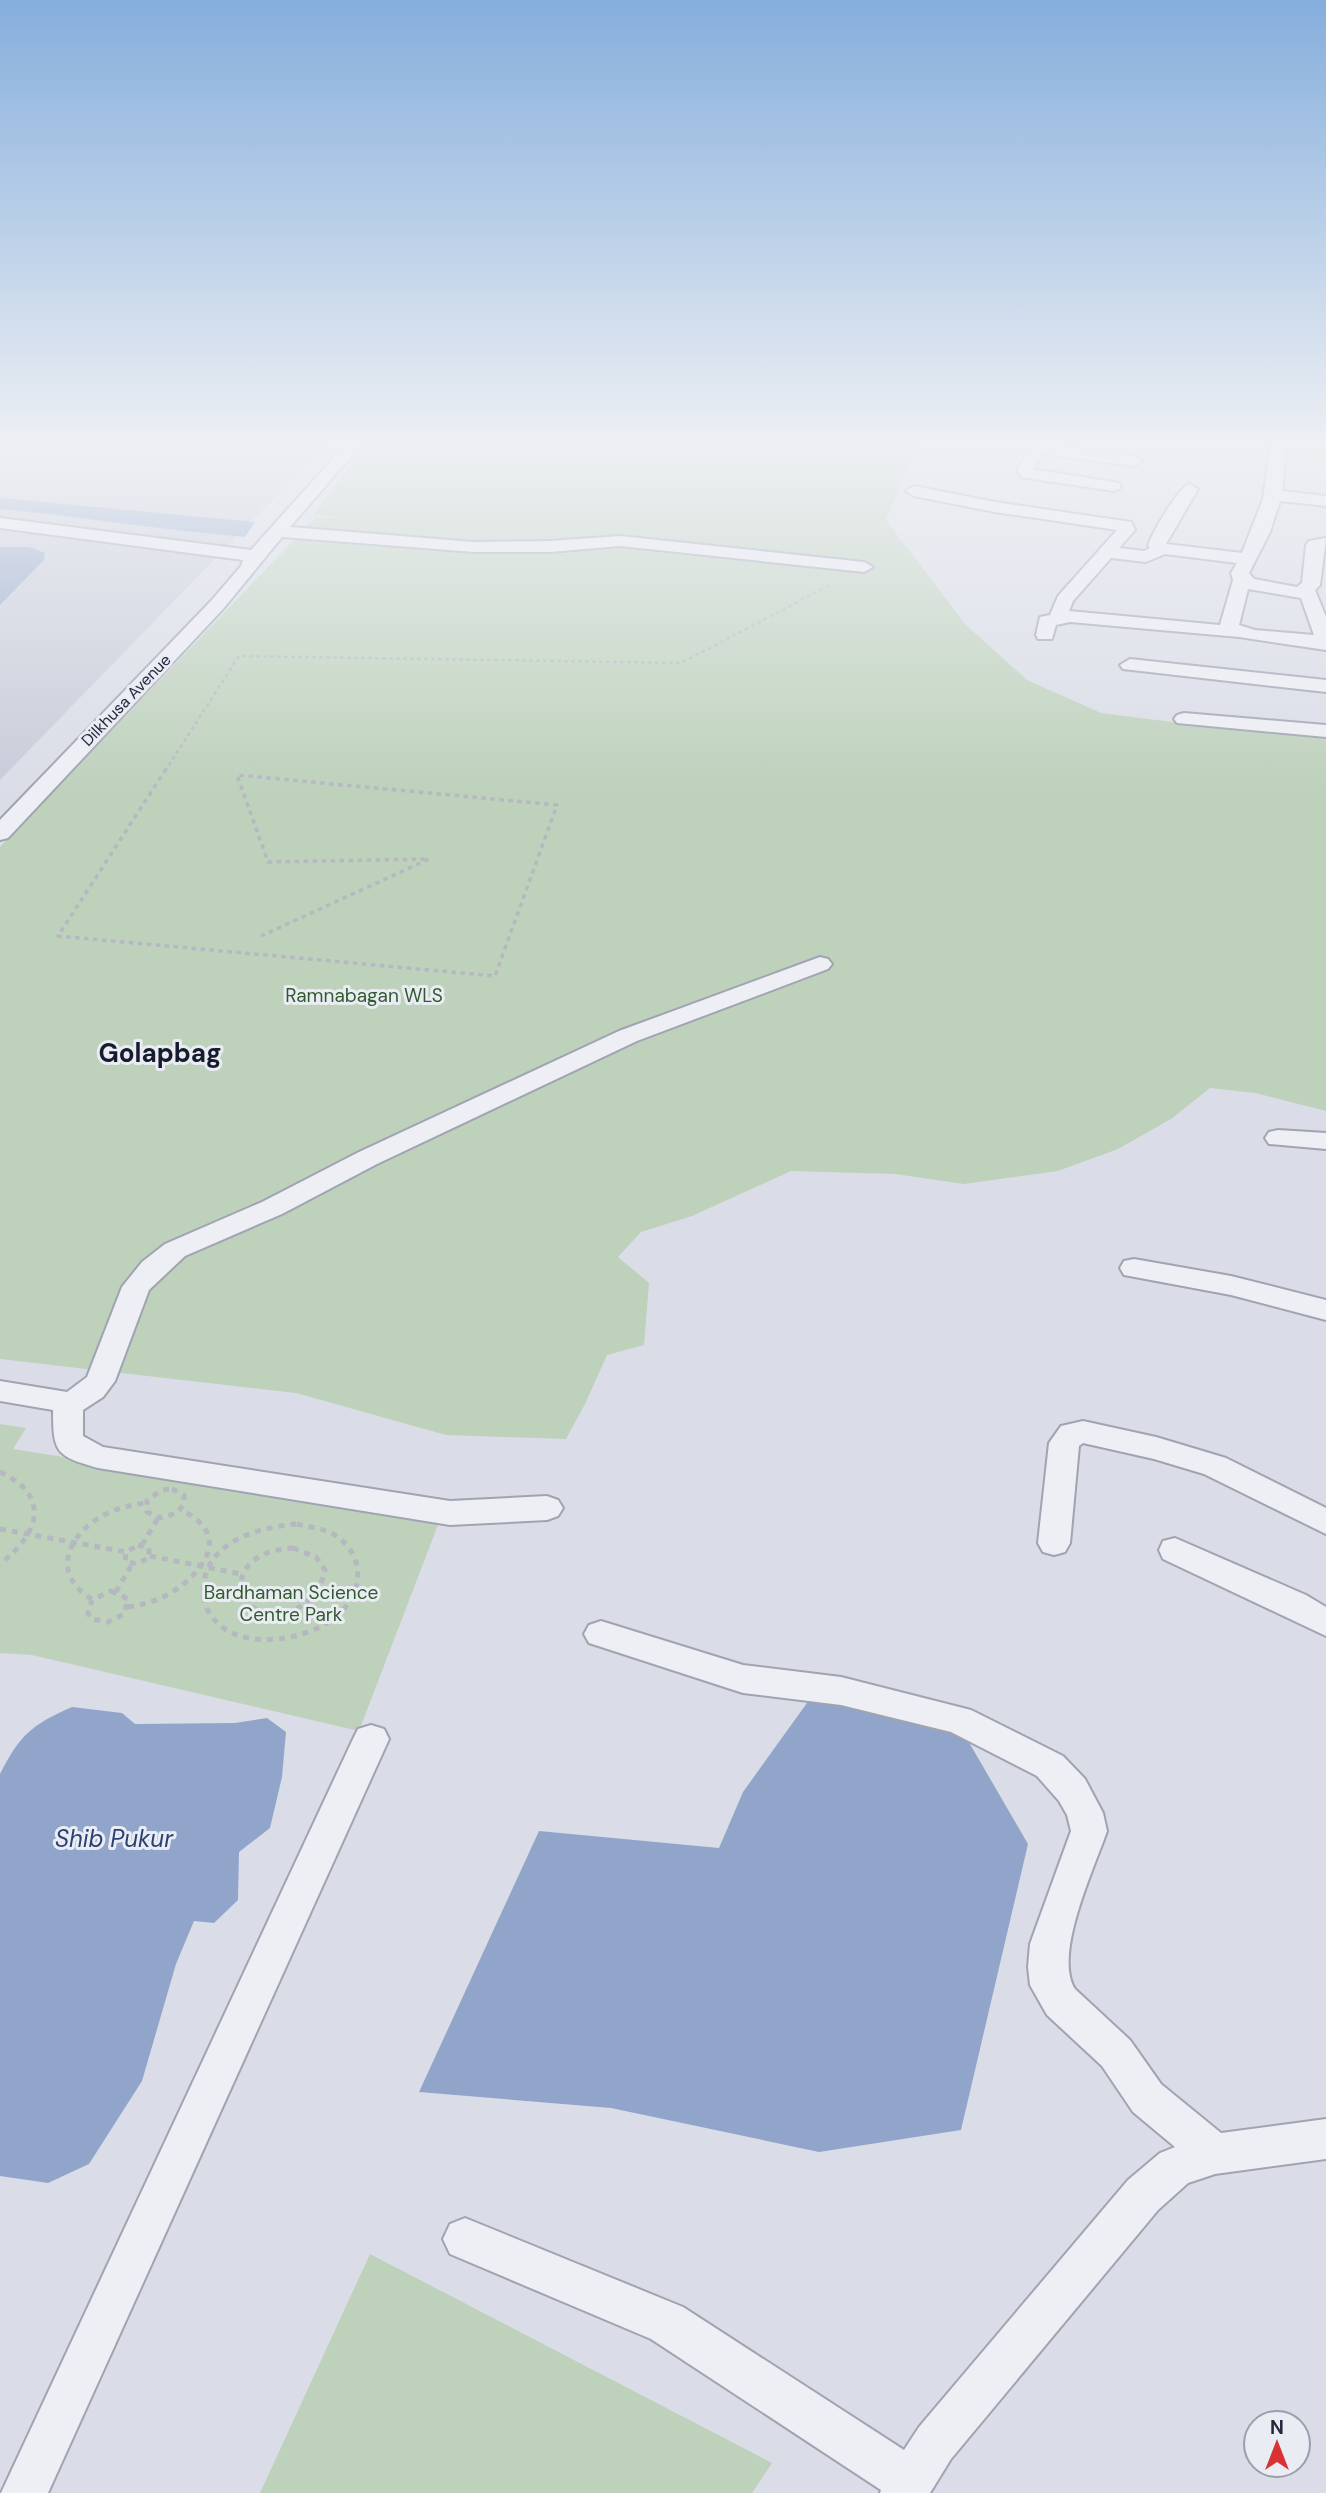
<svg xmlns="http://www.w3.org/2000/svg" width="1326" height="2493" font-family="'DM Sans',sans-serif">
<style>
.built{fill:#c8ccd9}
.green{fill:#bdd1bb}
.water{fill:#91a5ca}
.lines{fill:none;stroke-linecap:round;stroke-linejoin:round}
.minor-casing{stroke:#a0a3b1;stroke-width:4}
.major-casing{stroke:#999fb3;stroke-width:3}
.path-far2{stroke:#b5b8c1;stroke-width:2.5;stroke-dasharray:3.5 3.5;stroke-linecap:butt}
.path-far1{stroke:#b5b8c1;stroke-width:3.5;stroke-dasharray:4.5 4.5;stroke-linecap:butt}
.path{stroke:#b5b8c1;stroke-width:5;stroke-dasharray:6 6;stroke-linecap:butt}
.minor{fill:#edeff5;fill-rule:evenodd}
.major{fill:#fff;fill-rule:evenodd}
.labels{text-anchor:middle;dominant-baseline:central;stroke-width:6;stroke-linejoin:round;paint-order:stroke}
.far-street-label{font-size:16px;fill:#24293d;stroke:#eaecf4}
.park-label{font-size:19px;fill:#325a30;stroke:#eaecf4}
.near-water-label{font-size:24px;font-style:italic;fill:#2b4174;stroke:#eaecf4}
.district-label{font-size:26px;font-weight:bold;fill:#161b2e;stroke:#eaecf4}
</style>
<rect width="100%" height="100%" fill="#dadde7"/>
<!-- built -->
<polygon class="built" points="0,444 333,444 315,463 308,463 0,780"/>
<!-- green -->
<g class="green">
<polygon points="367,444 918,444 886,520 965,624 1027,680 1101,713 1235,730 1326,736 1326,1111 1255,1093 1210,1088 1171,1119 1118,1149 1058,1171 964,1184 895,1174 791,1171 692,1216 641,1232 618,1257 649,1283 644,1345 607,1355 586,1402 566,1439 446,1435 296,1393 0,1359 0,847 315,518 339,518 314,514"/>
<polygon points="0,1424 26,1428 13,1449 441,1517 359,1731 32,1655 0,1653"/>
<polygon points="370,2254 772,2463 752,2493 260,2493"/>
</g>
<!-- water -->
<g class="water">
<path d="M 0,498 L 255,522 L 245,537 C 163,530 82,517 0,509 Z"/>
<polygon points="0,547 29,547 45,553 44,560 0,605"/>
<polygon points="812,1696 956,1720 1028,1844 961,2130 819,2152 611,2108 419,2092 539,1831 719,1848 743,1792"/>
<path d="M 72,1707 L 122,1713 L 135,1724 L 235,1723 L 267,1718 L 286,1732 L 282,1777 L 270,1828 L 239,1852 L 238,1900 L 214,1923 L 194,1921 L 176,1964 L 142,2081 L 89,2164 L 48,2183 L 0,2176 L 0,1774 C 20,1735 31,1725 72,1707 Z"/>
</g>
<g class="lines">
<!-- minor casing -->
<g class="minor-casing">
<g id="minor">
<polygon points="346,444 362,444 290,527 474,542 550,541 620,536 864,562 873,567 864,572 620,546 550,552 474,552 282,537 223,609 8,838 0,840 0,820 211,601 241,566 243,560 0,528 0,518 251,550"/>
<polygon points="1035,444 1134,456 1142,461 1134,466 1044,454 1033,469 1119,483 1121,486 1119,489 1113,491 1021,477 1017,469"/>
<path d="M 1271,444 L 1287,444 L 1282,491 L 1326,496 L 1326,506 L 1280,501 L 1270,532 L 1249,573 L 1254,579 L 1297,587 L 1302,583 L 1306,545 L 1309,541 L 1326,538 L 1320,585 L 1315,590 L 1326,617 L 1326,650 L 1239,637 L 1070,622 L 1056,625 L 1052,639 L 1038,639 L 1036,635 L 1040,617 L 1050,615 L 1058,596 L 1117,530 L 995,512 L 914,496 L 906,491 L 914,486 L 995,502 L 1131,522 L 1135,530 L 1119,548 L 1144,551 L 1150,548 L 1148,545 C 1153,532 1178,487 1190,484 L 1198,489 L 1166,544 L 1242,553 L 1263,499 ZM 1165,554 L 1237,563 L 1231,573 L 1233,580 L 1220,625 L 1069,611 L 1073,601 L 1111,558 L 1146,562 ZM 1248,589 L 1301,598 L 1314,635 L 1255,630 L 1239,625 Z"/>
<polygon points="1130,659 1326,680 1326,692 1123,669 1120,665"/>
<polygon points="1184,713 1326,725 1326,737 1177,723 1174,719 1177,715"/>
<path d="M 820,957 L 828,959 L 832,964 L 828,969 L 637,1041 L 377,1164 L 282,1214 L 185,1256 L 149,1290 L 115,1381 L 103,1397 L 83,1410 L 83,1436 L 103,1447 L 450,1501 L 547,1496 L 558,1500 L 563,1508 L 558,1516 L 547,1520 L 450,1525 L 98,1468 C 56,1456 53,1453 53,1410 L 0,1401 L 0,1381 L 67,1392 L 87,1377 L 122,1287 L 142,1262 L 165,1244 L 262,1202 L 359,1152 L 619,1031 Z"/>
<polygon points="1278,1130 1326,1133 1326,1149 1269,1144 1265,1138 1269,1132"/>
<polygon points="1134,1259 1231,1276 1326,1300 1326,1320 1231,1295 1124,1275 1120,1268 1124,1261"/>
<polygon points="1083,1421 1156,1437 1226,1458 1326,1508 1326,1534 1204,1474 1154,1459 1083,1443 1079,1446 1070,1543 1065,1552 1054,1555 1043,1552 1038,1543 1049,1443 1061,1426"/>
<polygon points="1175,1538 1306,1595 1326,1607 1326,1636 1163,1559 1159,1550 1163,1541"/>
<path d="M 601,1621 L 743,1665 L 841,1677 L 971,1710 L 1063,1756 L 1085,1779 L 1103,1813 L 1107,1831 C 1094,1869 1053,1955 1075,1989 L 1130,2040 L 1161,2084 L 1221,2133 L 1326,2119 L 1326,2159 L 1215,2174 L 1188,2183 L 1158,2210 L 951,2459 L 930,2493 L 880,2493 L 881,2490 L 651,2339 L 450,2254 L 443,2239 L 450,2224 L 465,2218 L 683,2307 L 904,2450 L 919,2427 L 1128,2180 L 1160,2153 L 1175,2147 L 1133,2112 L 1102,2066 L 1047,2015 L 1030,1985 L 1028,1967 L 1030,1944 L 1071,1831 L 1067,1815 L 1059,1801 L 1037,1776 L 951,1732 L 841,1705 L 743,1693 L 589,1643 L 584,1634 L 589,1625 Z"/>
<polygon points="371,1725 384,1729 389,1739 48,2493 1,2493 353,1739 358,1729"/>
</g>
</g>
<!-- major casing -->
<g class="major-casing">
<polygon id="major" points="1314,444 1326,444 1326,450 1317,448"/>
</g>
<!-- path-far2 -->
<polyline class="path-far2" points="165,771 239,656 681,663 832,584"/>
<!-- path-far1 -->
<polyline class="path-far1" points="166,769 58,936 495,976 557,805 237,775 268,862 429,859 261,936"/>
<!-- path -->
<g class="path">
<path d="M 0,1472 C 52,1496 39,1534 0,1564"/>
<path d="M 172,1489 L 184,1495 C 184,1512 175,1514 160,1518 L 147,1512 L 147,1500 L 162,1490 Z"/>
<path d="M 297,1524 C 308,1527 323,1528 333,1534 C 344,1540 353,1551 356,1562 C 371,1623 278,1654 232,1633 C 218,1626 205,1613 204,1597 C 198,1545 255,1527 297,1524 Z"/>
<polyline points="0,1529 126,1552"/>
<polygon points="138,1545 149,1548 149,1558 136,1564 125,1561 126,1552"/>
<polyline points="142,1545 158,1518"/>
<path d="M 293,1548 L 316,1557 L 325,1570 C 320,1599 286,1626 256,1609 C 250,1606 245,1598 240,1593 C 239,1561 264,1550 293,1548 Z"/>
<polyline points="150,1556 241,1574"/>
<polygon points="111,1591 128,1599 124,1614 108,1622 92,1619 88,1613 92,1600"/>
<polyline points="116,1592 132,1564"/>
<path d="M 92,1599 C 50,1574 67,1535 104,1515 C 117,1508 131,1505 146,1503"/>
<path d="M 128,1607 C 141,1605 153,1602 165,1596 C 189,1584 227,1549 200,1523 C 196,1518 188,1514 182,1510"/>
</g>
<!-- minor -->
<use href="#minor" class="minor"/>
<!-- major -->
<use href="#major" class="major"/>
</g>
<!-- sky -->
<linearGradient id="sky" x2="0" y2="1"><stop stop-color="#85aedc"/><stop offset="0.56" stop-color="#eef0f4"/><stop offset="1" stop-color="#eef0f4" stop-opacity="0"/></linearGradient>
<rect width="1326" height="793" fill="url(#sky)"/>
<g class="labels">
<!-- far-street labels -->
<g class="far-street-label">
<text transform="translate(126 700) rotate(-46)">Dilkhusa Avenue</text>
</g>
<!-- park labels -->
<g class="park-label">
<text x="364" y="995">Ramnabagan WLS</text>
<text x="291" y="1592">Bardhaman Science<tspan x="291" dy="22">Centre Park</tspan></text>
</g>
<!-- near-water labels -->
<g class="near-water-label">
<text x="114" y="1838">Shib Pukur</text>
</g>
<!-- district labels -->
<g class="district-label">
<text x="160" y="1053">Golapbag</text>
</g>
</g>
<!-- north arrow -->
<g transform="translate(1277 2444)"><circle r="33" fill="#eaecf4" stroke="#9b9eab" stroke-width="2"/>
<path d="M0-5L12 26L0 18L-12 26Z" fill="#d93233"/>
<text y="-10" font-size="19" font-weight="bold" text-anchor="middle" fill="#24293d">N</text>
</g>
</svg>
